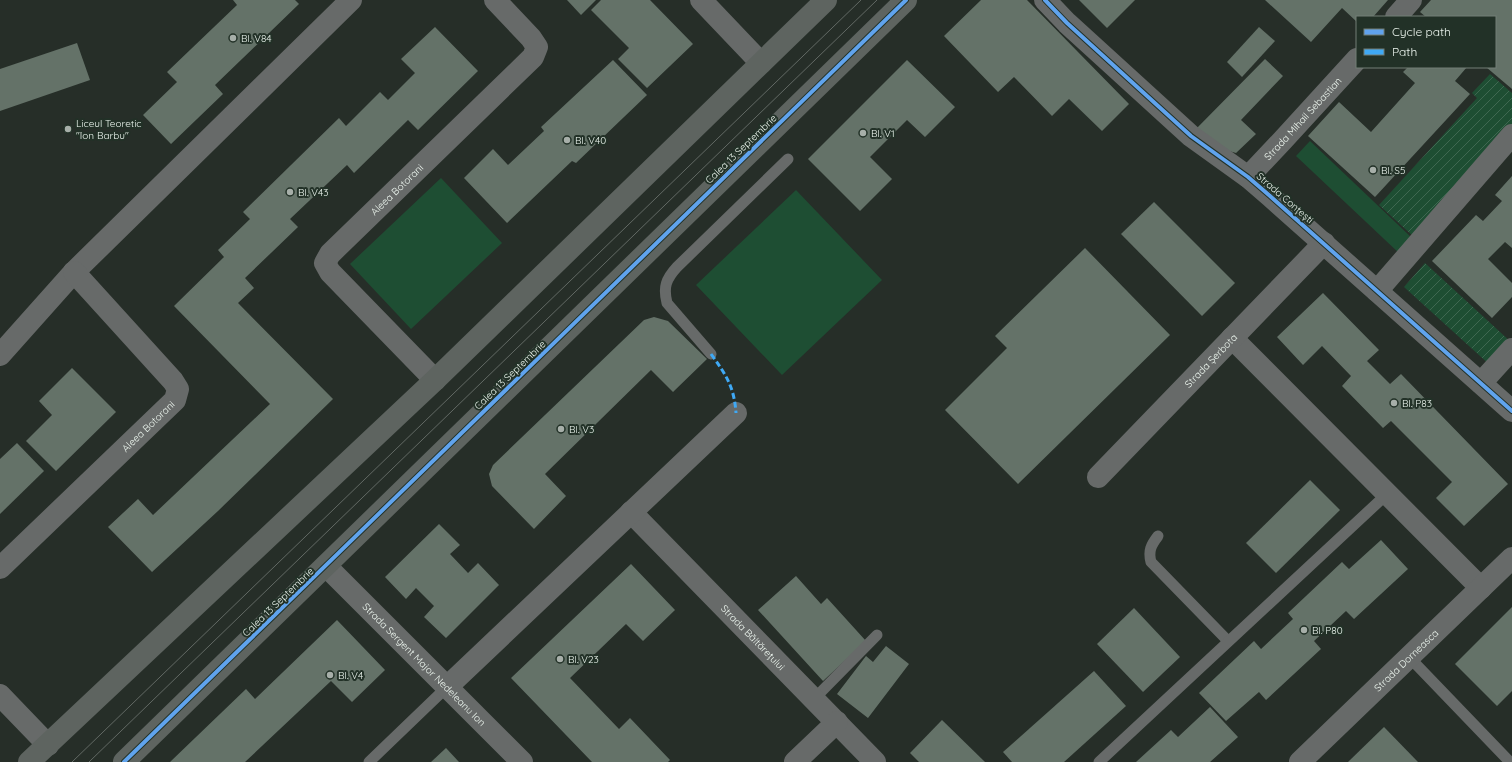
<svg xmlns="http://www.w3.org/2000/svg" width="1512" height="762" font-family="Quicksand,sans-serif">
<style>
.green{fill:#1e4e33}
.garden{fill:url(#garden-furrows)}
.building{fill:#647268}
.lines{fill:none;stroke-linecap:round;stroke-linejoin:round}
.lane{stroke:#676a69;stroke-width:11}
.street{stroke:#676a69;stroke-width:22}
.secondary{stroke:#5e6460;stroke-width:22}
.tram{stroke:#626964;stroke-width:1}
.quiet{stroke:#3fa9f5;stroke-width:3;stroke-dasharray:6 3;stroke-linecap:butt}
.cycleway-casing{stroke:#223127;stroke-width:6}
.cycleway{stroke:#60a3ed;stroke-width:4}
.poi-dot{fill:#a7afa9;stroke:#223127;stroke-width:1.5}
.labels{text-anchor:middle;dominant-baseline:central;stroke-width:4;stroke-linejoin:round;paint-order:stroke}
.poi-label{font-size:10px;fill:#ecf5ee;stroke:#223127;text-anchor:start}
.street-label{font-size:10px;fill:#ecf5ee;stroke:#223127}
</style>
<defs>
<pattern id="garden-furrows" width="10" height="10" patternUnits="userSpaceOnUse"><rect width="10" height="10" fill="#1e4e33"/><path d="M-1 1l2-2M0 10L10 0M9 11l2-2" fill="none" stroke="#3f6851"/></pattern>
</defs>
<rect width="100%" height="100%" fill="#262e28"/>
<!-- green -->
<g class="green">
<polygon points="1310,141 1413,239 1400,254 1296,156"/>
<polygon points="441,178 502,243 411,329 350,264"/>
<polygon points="796,190 882,280 782,375 696,285"/>
</g>
<!-- garden -->
<g class="garden">
<polygon points="1490,74 1512,93 1512,128 1414,237 1379,205 1477,98 1472,93"/>
<polygon points="1425,263 1512,343 1491,366 1404,287"/>
</g>
<!-- building -->
<g class="building">
<polygon points="233,0 295,0 299,4 215,85 223,94 171,144 143,115 177,82 167,72 237,5"/>
<polygon points="567,0 596,0 581,15"/>
<polygon points="601,0 650,0 693,44 647,88 618,59 629,48 591,10"/>
<polygon points="981,0 1027,0 1129,104 1102,131 1069,99 1052,116 1014,77 998,92 944,36"/>
<polygon points="1079,0 1135,0 1107,28"/>
<polygon points="1265,0 1388,0 1373,17 1357,17 1357,22 1342,8 1311,42"/>
<polygon points="1431,0 1512,0 1512,89 1486,67 1495,67 1495,17 1426,17 1420,12"/>
<polygon points="435,27 478,71 418,130 408,120 354,173 347,165 290,219 298,227 245,278 254,288 238,303 333,399 218,511 152,572 108,527 138,499 153,515 270,404 174,306 224,257 218,250 250,219 243,212 339,118 346,126 380,92 388,100 415,73 401,59"/>
<polygon points="1259,27 1275,41 1242,77 1227,62"/>
<polygon points="77,43 90,80 0,111 0,69"/>
<polygon points="1265,59 1283,76 1241,120 1256,134 1236,153 1219,148 1195,130"/>
<polygon points="613,60 647,95 576,163 572,161 507,223 464,178 493,149 508,165 544,131 541,127"/>
<polygon points="907,60 955,107 925,137 907,120 870,157 892,179 860,211 808,159"/>
<polygon points="1408,67 1467,67 1455,81 1470,94 1375,197 1308,136 1339,102 1371,132 1415,83 1403,72"/>
<polygon points="1512,176 1512,248 1505,242 1488,259 1512,283 1512,297 1492,318 1432,261 1476,215 1483,221 1502,201 1495,195"/>
<polygon points="1154,202 1235,283 1202,316 1121,234"/>
<polygon points="1085,248 1170,335 1018,484 945,410 1007,348 995,336"/>
<polygon points="1323,293 1379,350 1367,361 1390,384 1401,374 1508,484 1464,526 1436,498 1452,482 1391,421 1383,428 1342,386 1351,376 1322,346 1303,365 1277,337"/>
<polygon points="654,317 668,321 707,359 673,392 651,370 545,474 566,496 534,529 492,486 489,474 493,465 644,320"/>
<polygon points="72,368 116,412 56,471 26,441 52,415 39,401"/>
<polygon points="17,443 44,471 0,514 0,459"/>
<polygon points="1310,480 1340,510 1276,573 1246,543"/>
<polygon points="439,524 460,545 450,554 468,573 478,563 499,585 446,638 424,617 434,606 416,588 406,599 385,577"/>
<polygon points="1381,540 1408,569 1354,619 1346,611 1314,641 1321,649 1266,700 1259,692 1226,721 1199,693 1254,641 1261,649 1293,619 1288,613 1342,562 1349,569"/>
<polygon points="631,564 675,610 643,641 626,624 570,678 619,729 630,718 670,760 668,762 592,762 511,678"/>
<polygon points="796,576 821,604 827,598 866,641 823,681 758,610"/>
<polygon points="1512,607 1512,691 1497,706 1455,664"/>
<polygon points="1134,608 1180,657 1143,692 1097,644"/>
<polygon points="337,620 385,670 352,702 331,681 245,762 170,762 246,689 255,699"/>
<polygon points="886,646 909,664 868,718 837,694 866,656 873,662"/>
<polygon points="1094,671 1126,706 1064,762 1012,762 1003,752"/>
<polygon points="1210,707 1238,737 1210,762 1136,762 1171,730 1178,737"/>
<polygon points="942,720 985,762 919,762 910,753"/>
<polygon points="1384,727 1418,762 1348,762"/>
<polygon points="446,748 459,762 431,762"/>
</g>
<g class="lines">
<!-- lane -->
<g class="lane">
<path d="M 711,354 L 667,303 C 663,287 666,279 677,267 L 788,159"/>
<path d="M 1158,536 C 1151,545 1148,551 1151,562 L 1228,641"/>
<polyline points="1409,657 1510,762"/>
<polyline points="814,699 877,635"/>
<polyline points="369,762 447,687"/>
<polyline points="1099,762 1387,494"/>
</g>
<!-- street -->
<g class="street">
<polyline points="701,0 761,63"/>
<polyline points="1045,0 1067,23 1191,136 1248,177 1270,196 1512,411"/>
<polyline points="1396,17 1411,0"/>
<path id="s1" d="M 1248,177 L 1282,141 L 1357,59"/>
<polyline points="1377,291 1512,135"/>
<polyline points="1232,338 1481,588"/>
<polyline points="0,355 74,272 351,0"/>
<path id="s2" d="M 435,380 L 330,272 L 325,263 L 330,254 L 533,57 L 537,47 L 531,38 L 495,0"/>
<polyline points="1481,383 1512,349"/>
<path id="s3" d="M 1098,477 L 1324,243"/>
<path id="s4" d="M 631,512 L 875,762"/>
<path id="s5" d="M 326,566 L 522,762"/>
<path id="s6" d="M 0,568 L 175,400 L 178,389 L 173,381 L 74,272"/>
<polyline points="447,687 736,413"/>
<polyline points="0,695 48,745"/>
<polyline points="795,762 837,722"/>
<path id="s7" d="M 1300,762 L 1512,558"/>
</g>
<!-- secondary -->
<g class="secondary">
<polyline points="29,762 435,380 826,0"/>
<polyline points="124,762 906,0"/>
</g>
<!-- tram -->
<g class="tram">
<polyline points="72,762 861,0"/>
<polyline points="89,762 877,0"/>
</g>
<!-- quiet -->
<path class="quiet" d="M 711,354 C 726,375 734,386 736,413"/>
<!-- cycleway casing -->
<g class="cycleway-casing">
<g id="cycleway">
<polyline points="1045,0 1067,23 1191,136 1248,177 1270,196 1512,411"/>
<polyline points="124,762 906,0"/>
</g>
</g>
<!-- cycleway -->
<use href="#cycleway" class="cycleway"/>
</g>
<!-- markers -->
<g class="poi-dot">
<circle cx="233" cy="38" r="4"/>
<circle cx="68" cy="129" r="4"/>
<circle cx="863" cy="133" r="4"/>
<circle cx="567" cy="140" r="4"/>
<circle cx="1373" cy="170" r="4"/>
<circle cx="290" cy="192" r="4"/>
<circle cx="1394" cy="403" r="4"/>
<circle cx="561" cy="429" r="4"/>
<circle cx="1304" cy="630" r="4"/>
<circle cx="560" cy="659" r="4"/>
<circle cx="330" cy="675" r="4"/>
</g>
<g class="labels">
<!-- poi labels -->
<g class="poi-label">
<text x="241" y="38">Bl. V84</text>
<text x="76" y="123">Liceul Teoretic<tspan x="76" dy="12">"Ion Barbu"</tspan></text>
<text x="871" y="133">Bl. V1</text>
<text x="575" y="140">Bl. V40</text>
<text x="1381" y="170">Bl. S5</text>
<text x="298" y="192">Bl. V43</text>
<text x="1402" y="403">Bl. P83</text>
<text x="569" y="429">Bl. V3</text>
<text x="1312" y="630">Bl. P80</text>
<text x="568" y="659">Bl. V23</text>
<text x="338" y="675">Bl. V4</text>
</g>
<!-- street labels -->
<g class="street-label">
<text stroke="none"><textPath href="#s1" startOffset="80">Strada Mihail Sebastian</textPath></text>
<text transform="translate(741 149) rotate(-44)">Calea 13 Septembrie</text>
<text stroke="none"><textPath href="#s2" startOffset="264">Aleea Botorani</textPath></text>
<text transform="translate(1285 198) rotate(41)">Strada Conțești</text>
<text stroke="none"><textPath href="#s3" startOffset="162">Strada Șerbota</textPath></text>
<text transform="translate(510 375) rotate(-44)">Calea 13 Septembrie</text>
<text stroke="none"><textPath href="#s6" startOffset="205">Aleea Botorani</textPath></text>
<text transform="translate(278 602) rotate(-44)">Calea 13 Septembrie</text>
<text stroke="none"><textPath href="#s4" startOffset="175">Strada Băltărețului</textPath></text>
<text stroke="none"><textPath href="#s7" startOffset="147">Strada Dorneasca</textPath></text>
<text stroke="none"><textPath href="#s5" startOffset="139">Strada Sergent Major Nedeleanu Ion</textPath></text>
</g>
</g>
<!-- legend -->
<rect x="1356" y="16" width="140" height="52" fill="#223127" stroke="#737f77"/>
<rect x="1364" y="29" width="20" height="6" fill="#60a3ed" stroke="#737f77"/>
<text x="1392" y="36" font-size="12" fill="#ecf5ee">Cycle path</text>
<rect x="1364" y="49" width="20" height="6" fill="#3fa9f5" stroke="#737f77"/>
<text x="1392" y="56" font-size="12" fill="#ecf5ee">Path</text>
</svg>
